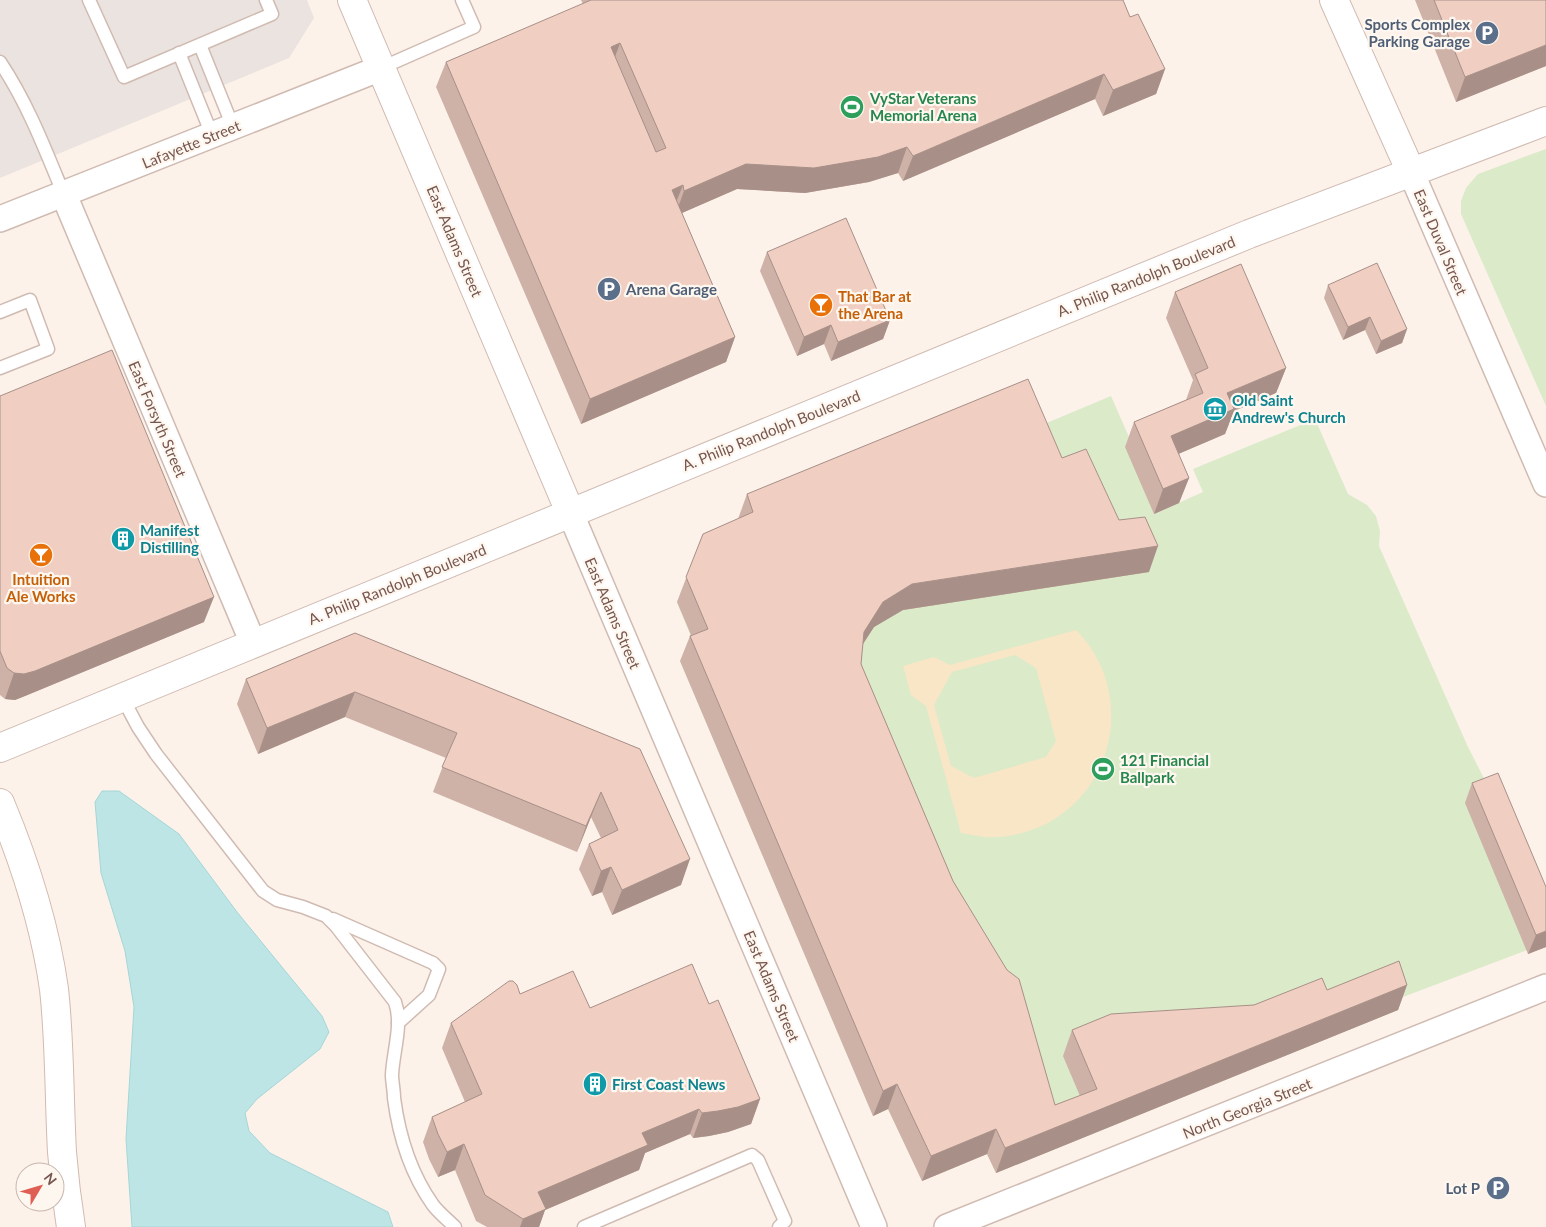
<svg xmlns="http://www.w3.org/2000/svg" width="1546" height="1227" font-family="Lato,sans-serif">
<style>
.industrial{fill:#ebe3df}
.green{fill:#dbeac8}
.sand{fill:#f9e6c6;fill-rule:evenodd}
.water{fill:#bee5e5;stroke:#a5d6d7}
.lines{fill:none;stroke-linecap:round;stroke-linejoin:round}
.service-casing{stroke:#d0bbb2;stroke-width:15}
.minor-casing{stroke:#d0bbb2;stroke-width:28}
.tertiary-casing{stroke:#d0bbb2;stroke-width:30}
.secondary-casing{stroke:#d3bab0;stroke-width:30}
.service{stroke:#fff;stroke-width:12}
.minor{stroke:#fff;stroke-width:25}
.tertiary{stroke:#fff;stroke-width:28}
.secondary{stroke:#fff;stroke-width:28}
.wall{fill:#ceb1a7}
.shaded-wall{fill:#a89088}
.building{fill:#f0cec2;stroke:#a89088;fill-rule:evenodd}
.labels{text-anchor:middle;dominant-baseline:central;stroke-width:4.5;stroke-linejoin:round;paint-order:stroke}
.service-label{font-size:15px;font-weight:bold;fill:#4e5e75;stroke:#fef7f0;text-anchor:end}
.leisure-label{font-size:15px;font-weight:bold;fill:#27864d;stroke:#fef7f0;text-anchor:start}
.street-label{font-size:15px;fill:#76564e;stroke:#fef7f0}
.food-label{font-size:15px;font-weight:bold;fill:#c56008;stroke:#fef7f0;text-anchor:start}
.culture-label{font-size:15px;font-weight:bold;fill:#0d838f;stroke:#fef7f0;text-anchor:start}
</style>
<rect width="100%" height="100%" fill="#fcf2ea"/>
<!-- industrial -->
<polygon class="industrial" points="0,0 307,0 314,18 289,58 0,178"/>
<!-- green -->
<g class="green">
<polygon points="1546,149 1546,406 1461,214 1461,201 1466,188 1478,174"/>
<polygon points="1111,396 1132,444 1154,514 1203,492 1193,469 1315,419 1348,494 1367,505 1376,516 1380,531 1379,546 1468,747 1491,792 1527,950 1395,1000 1398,1010 996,1173 987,1154 922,1181 888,1109 873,1116 680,661 698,654 677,602 694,559 1030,430"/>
</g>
<!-- sand -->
<path class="sand" d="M 1076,630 C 1130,684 1121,776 1056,818 C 1037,831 1007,839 984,837 C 976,836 969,834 961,833 L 926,706 L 911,695 L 903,666 L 934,657 L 950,665 ZM 1015,655 L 1036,668 L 1056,741 L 1046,757 L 974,778 L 951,766 L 934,705 L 952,672 Z"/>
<!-- water -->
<polygon class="water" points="102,791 119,791 179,834 237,912 322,1016 329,1032 320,1049 257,1099 245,1113 249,1131 270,1153 388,1212 393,1227 132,1227 126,1139 134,1007 125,951 101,873 95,802"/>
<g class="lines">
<!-- service casing -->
<g class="service-casing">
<g id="service">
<polyline points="89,0 124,77 272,14 266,0"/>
<polyline points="200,45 233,127"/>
<polyline points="179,53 212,135"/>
<path d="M 0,62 C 28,104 45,149 64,195"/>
<polyline points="381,68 474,27 462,0"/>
<polyline points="0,312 30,300 48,349 0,368"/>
<path d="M 122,697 L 138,727 L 156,754 L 263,891 L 277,900 L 303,907 L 326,916 L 336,926 L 395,1002 C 403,1025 393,1051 392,1075 C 392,1082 394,1090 394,1098 C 399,1136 411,1174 433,1205 C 439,1213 448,1220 455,1227"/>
<polyline points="333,919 433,963 439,969 429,995 398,1023"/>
<polyline points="584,1227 752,1155 758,1160 785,1221 779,1227"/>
</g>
</g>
<!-- minor casing -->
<g class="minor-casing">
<g id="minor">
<polyline points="1411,172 1546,484"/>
<polyline points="64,195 253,643"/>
<polyline points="0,219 381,68"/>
<polyline points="570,512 874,1227"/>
<polyline points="947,1227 1546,987"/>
</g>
</g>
<!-- tertiary casing -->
<g class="tertiary-casing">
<g id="tertiary">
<polyline points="352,0 570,512"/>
<polyline points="1334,0 1411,172"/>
<polyline points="0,748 1249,234 1546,121"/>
</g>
</g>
<!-- secondary casing -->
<g class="secondary-casing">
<path id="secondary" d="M 0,803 C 25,863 45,925 54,989 C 60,1043 59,1097 62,1152 C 64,1177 67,1202 71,1227"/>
</g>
<!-- service -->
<use href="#service" class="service"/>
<!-- minor -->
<use href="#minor" class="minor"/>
<!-- tertiary -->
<use href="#tertiary" class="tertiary"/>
<!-- secondary -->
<use href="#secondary" class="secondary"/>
</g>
<!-- wall -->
<g class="wall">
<polygon points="581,0 1123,0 1130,17 1165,69 1156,94 1103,116 1095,99 903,181 898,173 869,182 805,193 737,189 682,213 735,337 726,362 581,424 436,87 446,62 583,4"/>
<polygon points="1415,0 1546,0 1546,66 1456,102"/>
<polygon points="767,252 890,320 883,339 831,361 824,344 797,356 760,271"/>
<polygon points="1328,285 1407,329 1402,343 1376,354 1365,330 1343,340 1324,298"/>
<polygon points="1175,292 1286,368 1276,393 1234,411 1225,434 1178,454 1189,478 1179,503 1154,514 1125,447 1134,422 1186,400 1193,380 1166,318"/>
<polygon points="0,396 204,622 25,696 15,700 5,699 0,695"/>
<polygon points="1062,458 1119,520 1149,572 903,610 874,627 862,645 861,664 953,881 1055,1105 1080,1096 1063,1056 1072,1030 1254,1005 1327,990 1407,985 1398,1010 996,1173 987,1154 922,1181 888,1109 873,1116 680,661 690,636 691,635 677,602 703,534 738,519 747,494"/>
<polygon points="355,633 640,749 681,885 612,915 602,892 592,896 579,869 589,844 601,838 591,817 577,852 433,792 446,758 345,717 258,754 237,704 246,679"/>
<polygon points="1472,783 1546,947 1528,954 1465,803"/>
<polygon points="520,994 590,1008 709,1004 760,1099 751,1124 728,1132 709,1136 693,1138 690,1134 645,1153 639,1170 545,1210 539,1227 487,1227 476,1221 455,1170 438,1177 429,1159 423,1142 432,1117 465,1102 442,1048 451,1023"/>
</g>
<!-- shaded-wall -->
<g class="shaded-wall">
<polygon points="620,43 611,68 611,47"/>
<polygon points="1546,45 1546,66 1456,102 1465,77"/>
<polygon points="1165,69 1156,94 1103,116 1113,90"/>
<polygon points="1104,74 1095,99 903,181 913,156"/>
<polygon points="907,147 898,173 869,182 805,193 737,189 675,216 684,191 746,164"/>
<polygon points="683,185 673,210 672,190"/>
<polygon points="1370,317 1365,330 1343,340 1348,327"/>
<polygon points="890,320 883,339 831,361 838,342"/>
<polygon points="831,325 824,344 797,356 804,337"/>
<polygon points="1407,329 1402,343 1376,354 1381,341"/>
<polygon points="735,337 726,362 581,424 590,399"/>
<polygon points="1286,368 1276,393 1234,411 1225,434 1162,461 1171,436 1227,393"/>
<polygon points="1189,478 1179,503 1154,514 1163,489"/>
<polygon points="1158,546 1149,572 903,610 874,627 854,658 864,632 883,602 912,584"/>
<polygon points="214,597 204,622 25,696 15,700 5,699 14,673"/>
<polygon points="355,692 345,717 258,754 267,728"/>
<polygon points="601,792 577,852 586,826"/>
<polygon points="690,859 681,885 612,915 622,890"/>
<polygon points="611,867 602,892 592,896 601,871"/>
<polygon points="1546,931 1546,947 1528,954 1536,935"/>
<polygon points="1407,985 1398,1010 996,1173 1005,1148"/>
<polygon points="897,1084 888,1109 873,1116 883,1091"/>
<polygon points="760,1099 751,1124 728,1132 709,1136 693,1138 702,1113"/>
<polygon points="699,1109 690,1134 645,1153 639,1170 545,1210 539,1227 520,1227 523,1219 538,1192 642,1133"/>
<polygon points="996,1129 987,1154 922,1181 931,1156"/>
<polygon points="464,1144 455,1170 438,1177 447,1152"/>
</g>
<!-- building -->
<g class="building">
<path d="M 591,0 L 1123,0 L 1130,17 L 1138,14 L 1165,69 L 1113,90 L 1104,74 L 913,156 L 907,147 L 878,157 L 814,168 L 746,164 L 684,191 L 683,185 L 672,190 L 735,337 L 590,399 L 446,62 ZM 620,43 L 666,148 L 656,152 L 611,47 Z"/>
<polygon points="1434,0 1546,0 1546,45 1465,77"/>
<polygon points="846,218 890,320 838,342 831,325 804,337 767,252"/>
<polygon points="1377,263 1407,329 1381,341 1370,317 1348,327 1328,285"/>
<polygon points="1241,264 1286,368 1227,393 1234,409 1171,436 1189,478 1163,489 1134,422 1203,393 1195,374 1208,368 1175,292"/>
<polygon points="112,350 214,597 35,671 24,674 14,673 7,668 0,651 0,396"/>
<polygon points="1028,379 1062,458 1086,449 1119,520 1145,517 1158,546 912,584 883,602 864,632 861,664 953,881 1007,970 1019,979 1055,1105 1097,1089 1072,1030 1111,1014 1254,1005 1322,978 1327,990 1399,961 1407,985 1005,1148 996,1129 931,1156 897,1084 883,1091 690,636 708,629 686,577 703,534 753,512 747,494"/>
<polygon points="355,633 640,749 690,859 622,890 611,867 601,871 589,844 618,830 601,792 586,826 442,767 457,733 355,692 267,728 246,679"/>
<polygon points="1498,773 1546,887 1546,931 1536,935 1472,783"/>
<polygon points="692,964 709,1004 718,1000 760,1099 738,1107 718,1111 702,1113 699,1109 642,1133 648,1145 538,1192 546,1209 523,1219 485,1195 464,1144 447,1152 438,1134 432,1117 482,1094 451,1023 509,981 513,981 517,985 520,994 573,971 590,1008"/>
</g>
<!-- icons -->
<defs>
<g id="parking-disc" transform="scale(1.25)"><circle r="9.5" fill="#5c6f8a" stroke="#fef7f0"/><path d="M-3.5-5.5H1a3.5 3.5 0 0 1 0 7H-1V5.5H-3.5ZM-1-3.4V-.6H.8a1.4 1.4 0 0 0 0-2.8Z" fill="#fff"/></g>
<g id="stadium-disc" transform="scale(1.25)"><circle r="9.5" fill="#2e9e5b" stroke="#fef7f0"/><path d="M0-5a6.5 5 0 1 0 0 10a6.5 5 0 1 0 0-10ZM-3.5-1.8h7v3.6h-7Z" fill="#fff"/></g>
<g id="bar-disc" transform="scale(1.25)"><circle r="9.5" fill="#e8710a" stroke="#fef7f0"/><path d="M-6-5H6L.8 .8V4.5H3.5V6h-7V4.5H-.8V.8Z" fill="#fff"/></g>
<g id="museum-disc" transform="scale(1.25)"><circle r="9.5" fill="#0f9aa8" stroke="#fef7f0"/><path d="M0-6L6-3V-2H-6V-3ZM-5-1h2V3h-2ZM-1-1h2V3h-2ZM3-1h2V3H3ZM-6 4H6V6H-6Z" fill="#fff"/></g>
<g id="building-disc" transform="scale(1.25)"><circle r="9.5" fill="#0f9aa8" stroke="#fef7f0"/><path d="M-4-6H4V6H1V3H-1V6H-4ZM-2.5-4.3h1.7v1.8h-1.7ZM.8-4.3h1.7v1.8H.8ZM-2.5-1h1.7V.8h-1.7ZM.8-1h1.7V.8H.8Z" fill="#fff"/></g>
</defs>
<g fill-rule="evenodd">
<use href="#parking-disc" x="1487" y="33"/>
<use href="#stadium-disc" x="852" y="107"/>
<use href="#parking-disc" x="609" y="289"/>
<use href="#bar-disc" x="821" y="305"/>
<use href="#museum-disc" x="1215" y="409"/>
<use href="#building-disc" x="123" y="539"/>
<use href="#bar-disc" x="41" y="555"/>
<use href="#stadium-disc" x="1103" y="769"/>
<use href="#building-disc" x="595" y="1084"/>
<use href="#parking-disc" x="1498" y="1188"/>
</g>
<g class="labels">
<!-- service labels -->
<g class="service-label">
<text x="1470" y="24">Sports Complex<tspan x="1470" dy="17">Parking Garage</tspan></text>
<text x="626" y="289" text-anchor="start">Arena Garage</text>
<text x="1480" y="1188">Lot P</text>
</g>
<!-- leisure labels -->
<g class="leisure-label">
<text x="870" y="98">VyStar Veterans<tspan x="870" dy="17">Memorial Arena</tspan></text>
<text x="1120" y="760">121 Financial<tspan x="1120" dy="17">Ballpark</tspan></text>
</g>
<!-- street labels -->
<g class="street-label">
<text transform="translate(191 144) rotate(-22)">Lafayette Street</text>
<text transform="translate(455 241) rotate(67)">East Adams Street</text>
<text transform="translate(1441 242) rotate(67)">East Duval Street</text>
<text transform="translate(1146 276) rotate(-22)">A. Philip Randolph Boulevard</text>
<text transform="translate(158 419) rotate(67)">East Forsyth Street</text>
<text transform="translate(771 430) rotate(-22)">A. Philip Randolph Boulevard</text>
<text transform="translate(397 584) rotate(-22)">A. Philip Randolph Boulevard</text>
<text transform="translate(613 613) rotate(67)">East Adams Street</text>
<text transform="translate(772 986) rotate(67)">East Adams Street</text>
<text transform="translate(1247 1108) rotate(-22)">North Georgia Street</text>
</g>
<!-- food labels -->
<g class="food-label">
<text x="838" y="296">That Bar at<tspan x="838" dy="17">the Arena</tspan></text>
<text x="41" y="579" text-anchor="middle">Intuition<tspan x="41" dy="17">Ale Works</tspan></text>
</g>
<!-- culture labels -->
<g class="culture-label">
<text x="1232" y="400">Old Saint<tspan x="1232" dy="17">Andrew's Church</tspan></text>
<text x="140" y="530">Manifest<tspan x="140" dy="17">Distilling</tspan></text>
<text x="612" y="1084">First Coast News</text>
</g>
</g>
<!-- north arrow -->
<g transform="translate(40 1187) rotate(52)"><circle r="24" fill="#fef7f0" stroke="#c8b7af"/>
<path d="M0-4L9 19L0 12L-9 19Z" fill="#e05f55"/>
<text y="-8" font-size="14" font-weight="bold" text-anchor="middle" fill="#76564e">N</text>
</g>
</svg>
